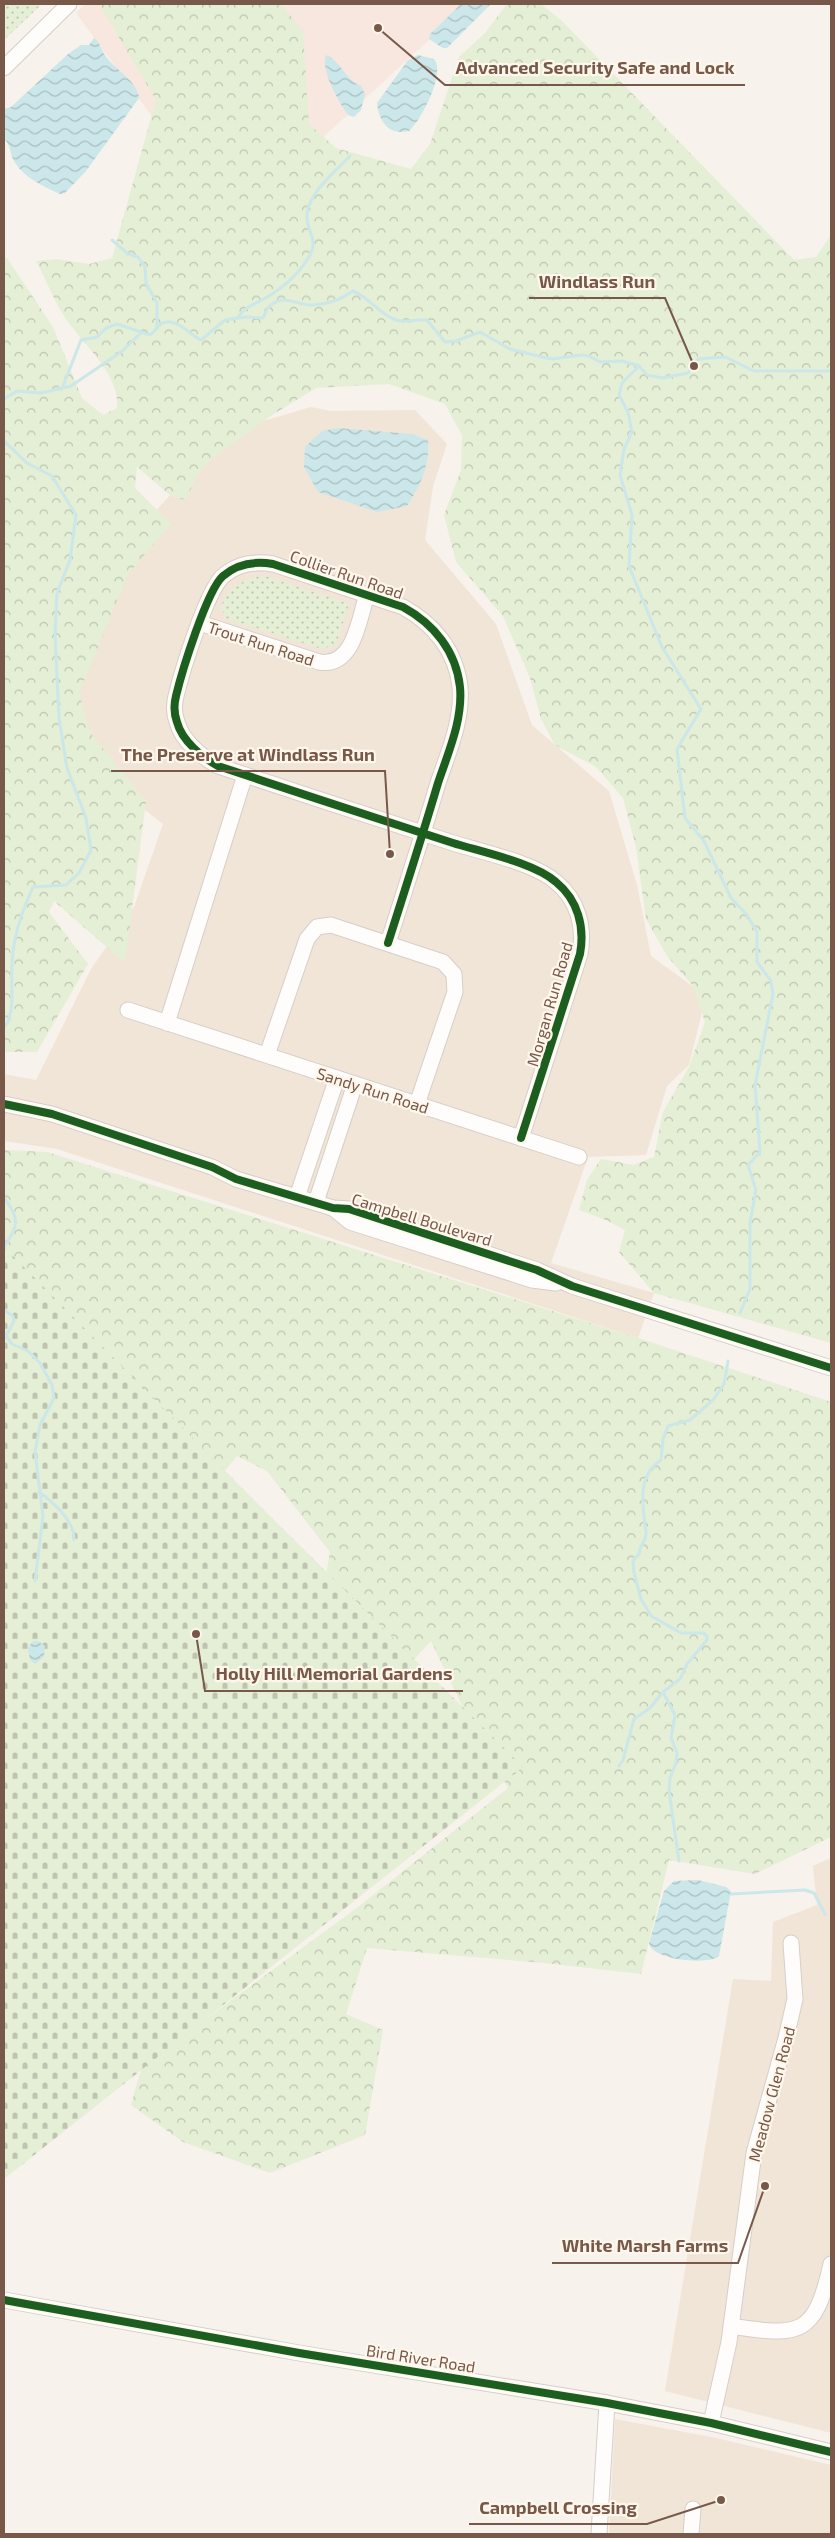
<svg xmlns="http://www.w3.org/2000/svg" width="835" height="2538" font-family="'Exo 2',sans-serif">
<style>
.residential{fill:#f1e5d8}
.commercial{fill:#f8e7de}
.grass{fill:url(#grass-dots)}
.forest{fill:url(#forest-crowns)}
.cemetery{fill:url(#cemetery-stones)}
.water{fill:url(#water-waves)}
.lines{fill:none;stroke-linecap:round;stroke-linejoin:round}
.stream{stroke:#cbe7e9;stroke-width:3}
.minor-casing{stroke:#d6cec8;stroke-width:17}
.minor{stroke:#fefdfc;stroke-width:15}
.cycleway-casing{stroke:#fff7ec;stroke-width:11}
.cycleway{stroke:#1b5e20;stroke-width:8}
.labels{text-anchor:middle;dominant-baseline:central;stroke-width:4.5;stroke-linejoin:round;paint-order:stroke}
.street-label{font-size:16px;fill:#785849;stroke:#fff7ec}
.leader{fill:none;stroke:#785849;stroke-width:2}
.callout-dot{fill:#785849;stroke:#fff7ec;stroke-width:2}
.callout-label{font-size:18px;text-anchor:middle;font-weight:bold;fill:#785849;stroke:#fff7ec;stroke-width:4.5;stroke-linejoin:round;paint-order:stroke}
</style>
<defs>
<pattern id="grass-dots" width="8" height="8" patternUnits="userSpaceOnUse" patternTransform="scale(1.25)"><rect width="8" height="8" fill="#e4efd5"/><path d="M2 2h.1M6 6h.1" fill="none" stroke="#bec4af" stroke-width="1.8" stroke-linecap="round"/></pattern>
<pattern id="forest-crowns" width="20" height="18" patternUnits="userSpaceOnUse" patternTransform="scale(1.25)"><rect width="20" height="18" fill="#e4efd5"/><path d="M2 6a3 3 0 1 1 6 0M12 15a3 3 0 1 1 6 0" fill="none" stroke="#bec4af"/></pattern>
<pattern id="cemetery-stones" width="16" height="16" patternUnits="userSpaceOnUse" patternTransform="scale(1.25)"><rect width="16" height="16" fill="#e4efd5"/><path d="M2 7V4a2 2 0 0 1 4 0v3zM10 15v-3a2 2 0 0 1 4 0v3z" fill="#bec4af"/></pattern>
<pattern id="water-waves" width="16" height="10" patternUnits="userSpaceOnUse" patternTransform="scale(1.25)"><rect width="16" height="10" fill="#cbe7e9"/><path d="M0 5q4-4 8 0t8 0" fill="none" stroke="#aabebf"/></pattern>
</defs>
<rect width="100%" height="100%" fill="#f7f2eb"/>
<!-- residential -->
<g class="residential">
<polygon points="311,407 331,411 415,410 447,444 433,486 425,540 496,624 532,725 609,791 637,885 651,956 706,996 689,1065 667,1086 646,1155 588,1157 551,1263 654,1293 638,1338 57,1149 4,1141 4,1074 36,1080 91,969 134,907 163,824 88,766 68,700 117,553 229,431"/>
<polygon points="831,1858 831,2433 665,2391 733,1979 771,1981 773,1922 817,1905 813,1866"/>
<polygon points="615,2419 716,2438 831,2465 831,2534 609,2534"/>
</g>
<!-- commercial -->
<polygon class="commercial" points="85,4 468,4 233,220 207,191 76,13"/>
<!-- grass -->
<g class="grass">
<polygon points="4,4 42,4 4,40"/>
<path d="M 255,577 L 268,577 L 349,604 L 336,644 L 322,649 L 226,618 L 221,608 C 225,590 239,583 255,577 Z"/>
</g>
<!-- forest -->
<g class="forest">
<path d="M 99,4 L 281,4 L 303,31 L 309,124 L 336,148 L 411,169 L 430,144 L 459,57 L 485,33 L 507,4 L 541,4 L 562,21 L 794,260 L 816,257 L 831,235 L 831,1343 L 654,1293 L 619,1252 L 625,1230 L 606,1220 L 579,1210 L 587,1180 L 601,1159 L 633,1165 L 654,1157 L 663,1112 L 689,1067 L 705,1022 L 693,986 L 667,956 L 646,919 L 636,847 L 623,798 L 596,767 L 555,745 L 541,719 L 530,678 L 503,616 L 456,562 L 444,515 L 461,470 L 462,435 L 445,404 L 389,384 L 316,388 L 272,415 L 208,462 L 196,477 L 186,500 L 171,496 L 137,467 L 135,488 L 171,524 L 128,574 L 79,693 L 91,734 L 146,801 L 125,963 L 54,901 L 49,912 L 88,964 L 37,1052 L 4,1052 L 4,257 L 7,258 L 53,327 L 82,398 L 103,415 L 117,408 C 121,374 81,343 64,316 C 53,299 46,279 36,261 L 57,259 L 89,264 L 112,258 L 156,100 Z"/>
<polygon points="4,1150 47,1152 638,1338 831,1402 831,1837 755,1874 669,1860 641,1974 545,1963 367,1948 346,2014 383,2030 365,2135 270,2173 183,2142 131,2105 142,2066 358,1907 508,1788 465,1712 431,1641 377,1699 324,1586 330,1552 267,1471 237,1456 187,1516 4,1519"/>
</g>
<!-- cemetery -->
<polygon class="cemetery" points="4,1247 256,1502 523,1767 4,2179"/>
<!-- water -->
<g class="water">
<polygon points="461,4 491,4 447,48 443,48 429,39 430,34"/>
<path d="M 94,38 C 100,42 102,52 107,58 C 116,70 138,82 139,98 L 86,171 L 65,193 L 60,194 C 43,186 22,177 13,159 C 9,151 12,147 4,139 L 4,109 L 11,107 L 68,54 L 81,45 L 89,45 Z"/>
<path d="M 326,55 C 343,63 344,79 361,86 L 365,94 L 361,110 L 354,117 L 348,115 C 339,102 320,70 326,55 Z"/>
<path d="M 418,55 L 434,59 C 446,73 421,120 409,131 C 388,136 379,121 377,103 L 408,60 Z"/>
<path d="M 338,428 L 412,434 L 428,440 C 430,466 421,484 407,506 L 377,512 L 318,492 L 304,467 L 305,447 L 322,431 Z"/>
<polygon points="33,1641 38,1641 45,1646 44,1657 35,1664 30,1660 28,1648"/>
<path d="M 698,1880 L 726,1887 L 731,1891 L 719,1956 C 710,1965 652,1961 649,1943 L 664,1891 L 674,1881 Z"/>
</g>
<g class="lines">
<!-- stream -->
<g class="stream">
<polyline points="112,240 128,254 138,257 145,267 146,283 157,303 157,328"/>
<path d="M 238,317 C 247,305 258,303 269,296 C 285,286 301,271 310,255 C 319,239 305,229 307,214 C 309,192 336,171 350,156"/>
<polyline points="639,366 622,383 619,395 628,412 632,432 624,449 620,475 632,515 629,566 662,647 701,709 677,749 685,818 704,841 731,898 747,915 757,932 757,962 771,981 773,994 755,1085 760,1152 748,1165 756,1190 750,1223 750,1289 740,1313"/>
<path d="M 62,389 L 81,340 L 97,337 L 106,328 L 117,324 L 150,335 C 155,332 156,327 161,324 C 174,315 190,335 201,340 L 225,320 L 246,317 L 263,318 C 266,313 266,308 271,305 C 285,293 298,306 313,305 C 328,304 341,300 353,291 C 369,297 379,314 396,320 C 405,323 417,319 427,320 L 445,342 L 456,341 L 480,332 L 510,349 L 542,357 L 552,359 L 581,355 L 589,356 L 600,362 L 622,361 L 639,366 L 647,375 L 662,378 L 688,373 L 698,359 L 725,357 L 754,371 L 831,371"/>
<polyline points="4,399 17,391 41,393 71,386 121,352 142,332"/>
<path d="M 4,441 L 27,463 L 52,476 L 76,515 L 70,560 L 57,593 L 55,634 L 59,718 L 67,768 L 86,818 L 91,850 L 79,873 L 66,885 L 33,887 C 16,925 10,949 12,990 C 12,1002 12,1019 4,1027"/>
<path d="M 4,1198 C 20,1218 19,1226 4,1247"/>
<polyline points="4,1310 13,1316 14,1321 6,1336 12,1344 28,1351 40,1363 52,1385 54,1398 40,1425 35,1452 43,1516 35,1581"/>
<path d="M 39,1492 C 53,1502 75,1521 74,1540"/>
<polyline points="663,1692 675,1715 671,1738 677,1753 676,1763 670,1778 669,1791 679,1861"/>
<path d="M 619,1766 L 623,1760 L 634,1719 L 650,1708 L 663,1692 L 680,1679 L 687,1664 L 707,1640 L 707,1636 L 703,1633 L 681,1633 L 651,1616 L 641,1599 L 634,1573 L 633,1561 L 639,1554 C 640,1544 647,1541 646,1532 C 643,1507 636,1476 661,1460 L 663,1439 L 668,1426 L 690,1420 L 713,1400 L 724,1384 L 728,1361"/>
<polyline points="731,1894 805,1890 814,1893 825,1914"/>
</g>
<!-- minor casing -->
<g class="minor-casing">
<g id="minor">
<polyline points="4,68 69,4"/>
<path d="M 200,623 L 319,662 C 354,668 359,619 367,594"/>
<path d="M 388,943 C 405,890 422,837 438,783 C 448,753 463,720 460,687 C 456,651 434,624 403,607 L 273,564 C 255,561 238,563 223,576 C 207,590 182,671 176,696 C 174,704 174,714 177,722 C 182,741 202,757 218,766 C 296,792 375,818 453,843 C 482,852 535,863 556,882 C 578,900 585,927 580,954 L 521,1138"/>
<polyline points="128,1010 579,1157"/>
<polyline points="167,1023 245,775"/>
<polyline points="267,1055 307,939 317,927 331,925 443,962 454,974 455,992 417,1104"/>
<polyline points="4,1104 52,1114 212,1167 236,1179 333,1208 349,1209 537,1270 572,1286 831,1368"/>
<polyline points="297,1197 337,1078"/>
<polyline points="316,1202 355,1084"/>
<polyline points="333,1208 350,1222 532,1280 556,1283"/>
<polyline points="4,2300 299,2353 607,2403 711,2423 831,2452"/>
<path d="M 731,2326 C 800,2337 815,2336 831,2264"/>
<polyline points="711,2423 729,2342 754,2153 786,2038 795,1999 791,1943"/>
<polyline points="599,2534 607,2403"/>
<polyline points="691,2534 693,2509"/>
</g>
</g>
<!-- minor -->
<use href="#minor" class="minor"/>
<!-- cycleway casing -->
<g class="cycleway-casing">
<g id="cycleway">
<path d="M 388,943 C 405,890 422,837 438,783 C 448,753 463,720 460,687 C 456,651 434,624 403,607 L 273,564 C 255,561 238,563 223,576 C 207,590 182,671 176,696 C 174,704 174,714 177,722 C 182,741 202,757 218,766 C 296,792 375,818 453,843 C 482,852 535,863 556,882 C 578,900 585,927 580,954 L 521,1138"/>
<polyline points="4,1104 52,1114 212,1167 236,1179 333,1208 349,1209 537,1270 572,1286 831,1368"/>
<polyline points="4,2300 299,2353 607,2403 711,2423 831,2452"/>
</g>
</g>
<!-- cycleway -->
<use href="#cycleway" class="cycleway"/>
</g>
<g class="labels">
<!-- street labels -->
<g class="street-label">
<text transform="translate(347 574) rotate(19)">Collier Run Road</text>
<text transform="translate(261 643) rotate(18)">Trout Run Road</text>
<text transform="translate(549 1004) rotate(-74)">Morgan Run Road</text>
<text transform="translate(373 1090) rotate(18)">Sandy Run Road</text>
<text transform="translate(422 1219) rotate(17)">Campbell Boulevard</text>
<text transform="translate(771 2094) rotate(-75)">Meadow Glen Road</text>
<text transform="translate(421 2358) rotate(9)">Bird River Road</text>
</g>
</g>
<!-- callouts -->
<path class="leader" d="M378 28L445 85H745M694 366L665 298H529M390 854L385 771H111M196 1634L205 1691H463M765 2186L738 2263H552M721 2500L647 2524H469"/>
<g class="callout-dot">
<circle cx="378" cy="28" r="5"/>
<circle cx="694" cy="366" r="5"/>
<circle cx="390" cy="854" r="5"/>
<circle cx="196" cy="1634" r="5"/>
<circle cx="765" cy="2186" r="5"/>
<circle cx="721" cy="2500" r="5"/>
</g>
<g class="callout-label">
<text x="595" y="74">Advanced Security Safe and Lock</text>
<text x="597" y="288">Windlass Run</text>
<text x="248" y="761">The Preserve at Windlass Run</text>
<text x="334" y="1680">Holly Hill Memorial Gardens</text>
<text x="645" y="2252">White Marsh Farms</text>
<text x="558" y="2514">Campbell Crossing</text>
</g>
<!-- border -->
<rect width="835" height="2538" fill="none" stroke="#785849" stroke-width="10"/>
</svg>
